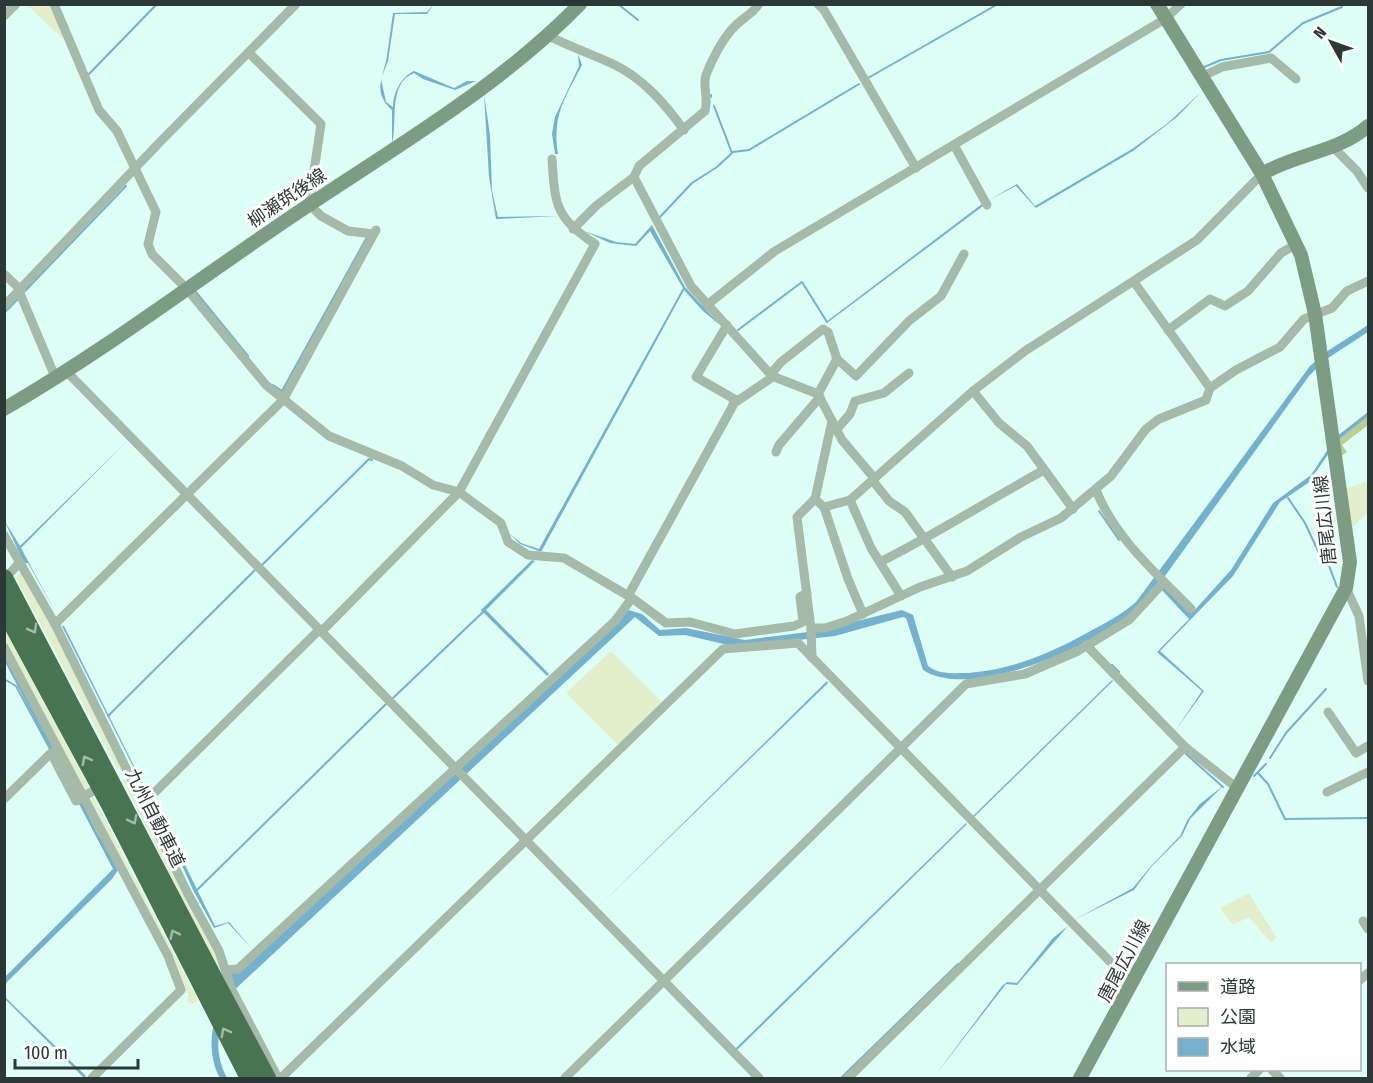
<svg xmlns="http://www.w3.org/2000/svg" width="1373" height="1083" font-family="'Fira Sans Condensed','Noto Sans JP',sans-serif">
<style>
.green{fill:#e2eecc}
.forest{fill:#bacc98}
.water{fill:#75b1cc}
.lines{fill:none;stroke-linecap:round;stroke-linejoin:round}
.stream{stroke:#75b1cc;stroke-width:2}
.minor{stroke:#a5baa8;stroke-width:9}
.secondary{stroke:#7e9c83;stroke-width:14}
.motorway{stroke:#497451;stroke-width:18}
.motorway-bridge{stroke:#497451;stroke-width:18}
.oneway{stroke:#a4baa8}
.labels{text-anchor:middle;dominant-baseline:central;stroke-width:6;stroke-linejoin:round;paint-order:stroke}
.street-label{font-size:18px;fill:#2b3835;stroke:#fff}
</style>
<rect width="100%" height="100%" fill="#ddfff5"/>
<!-- green -->
<g class="green">
<polygon points="27,5 52,5 71,46"/>
<polygon points="1366,482 1368,486 1368,513 1351,528 1345,489"/>
<polygon points="22,571 67,654 123,772 116,766 16,578"/>
<polygon points="4,629 90,789 84,792 5,646"/>
<polygon points="611,651 662,702 618,745 566,693"/>
<polygon points="123,780 130,781 213,946 221,968 217,969"/>
<polygon points="93,796 198,1001 192,1004 187,1002 189,994 182,987 173,959 91,800"/>
<polygon points="1249,893 1276,937 1271,943 1249,917 1233,925 1220,908"/>
</g>
<!-- forest -->
<polygon class="forest" points="1368,415 1368,425 1342,445 1347,452 1341,456 1338,438"/>
<!-- water -->
<g class="water">
<path d="M 434,4 L 427,14 L 395,14 L 388,61 L 381,79 L 386,102 L 393,107 C 393,93 401,77 414,71 L 454,88 L 467,81 L 476,81 L 455,90 L 423,79 L 414,73 C 387,84 398,123 392,143 L 392,110 C 372,92 383,78 387,56 C 389,42 391,27 393,13 L 427,12 Z"/>
<path d="M 578,54 L 582,65 C 565,98 552,115 558,154 L 555,154 L 552,134 L 555,117 L 579,66 Z"/>
<polygon points="1202,91 1177,117 1133,151 1036,208 1016,186 989,200 1017,184 1035,206 1132,149 1168,123"/>
<polygon points="484,94 490,135 492,191 498,217 559,216 496,219 489,177"/>
<polygon points="982,204 983,206 827,323 826,322"/>
<polygon points="652,225 685,287 721,326 703,311 684,290 541,552 520,544 509,533 521,543 539,549 683,288 650,231 636,246 610,243 584,231 616,242 635,244"/>
<path d="M 1368,325 L 1368,332 L 1325,360 L 1309,376 L 1160,583 L 1192,613 L 1231,570 L 1273,503 L 1311,475 L 1336,437 L 1368,412 L 1368,416 L 1339,439 L 1308,483 L 1280,502 L 1233,576 L 1160,651 L 1204,691 L 1175,731 L 1202,691 L 1157,652 L 1189,619 L 1158,586 C 1151,593 1144,602 1136,610 C 1098,644 971,702 923,670 L 906,618 L 903,617 L 835,636 L 752,645 L 728,645 L 685,635 L 659,636 L 635,617 L 230,994 C 220,1025 211,1047 227,1078 L 220,1078 C 202,1045 216,1008 231,975 L 628,610 L 642,614 L 660,630 L 686,628 L 745,640 L 816,631 L 902,610 L 913,615 L 928,666 C 939,675 955,673 968,673 C 1013,669 1046,655 1085,634 C 1103,624 1120,616 1136,602 L 1310,366 L 1326,352 Z"/>
<polygon points="127,441 21,548 57,615 28,563 24,563 4,520 20,546"/>
<polygon points="532,560 535,561 486,610 549,674 547,676 481,610"/>
<polygon points="62,626 64,626 147,792 146,792"/>
<path d="M 4,655 L 85,805 C 87,818 111,855 118,870 L 112,879 L 5,984 L 5,977 L 113,869 L 5,662 Z"/>
<polygon points="1112,680 1113,681 973,818 972,817"/>
<polygon points="827,681 828,683 597,908"/>
<polygon points="1224,785 1190,819 1182,836 1151,867 1134,890 1074,920 1133,888 1151,866 1180,836 1188,819 1200,804"/>
<polygon points="154,802 215,926 229,922 252,949 228,923 214,928 193,890"/>
<polygon points="966,823 967,824 736,1051 735,1049"/>
<polygon points="1068,926 1017,985 1006,984 933,1078 1002,986 1007,982 1017,983 1053,938"/>
<polygon points="4,996 86,1076 84,1078 5,999"/>
</g>
<g class="lines">
<!-- stream -->
<g class="stream">
<polyline points="618,4 638,20"/>
<polyline points="1202,68 1221,60 1269,52 1303,23 1342,7"/>
<polyline points="88,75 157,4"/>
<polyline points="868,78 998,4"/>
<polyline points="711,95 711,97"/>
<polyline points="733,152 749,150 859,84"/>
<polyline points="659,218 692,183 717,167 732,153 714,106"/>
<polyline points="25,291 126,186"/>
<polyline points="195,291 248,356"/>
<polyline points="4,313 18,299"/>
<polyline points="738,330 802,282 827,322"/>
<polyline points="273,385 282,391 367,237"/>
<polyline points="1288,498 1305,523 1319,553 1328,563 1337,587"/>
<polyline points="1099,511 1119,540"/>
<polyline points="262,565 369,459 372,460"/>
<polyline points="1112,665 1119,672"/>
<polyline points="4,679 16,686 50,749"/>
<polyline points="391,700 484,611"/>
<polyline points="108,716 255,570"/>
<polyline points="1186,754 1223,787"/>
<polyline points="1270,758 1286,733 1326,689"/>
<polyline points="1258,773 1268,784 1285,819 1368,818"/>
<polyline points="1254,776 1266,764"/>
<polyline points="195,892 386,704"/>
<polyline points="841,1078 958,964"/>
</g>
<!-- minor -->
<g class="minor">
<polyline points="54,4 99,110 117,131 156,212 148,244 152,254 186,288 266,385 329,436 402,466 433,485 459,492 501,523 508,542 528,555 564,558 632,598"/>
<polyline points="818,4 824,10 916,168"/>
<polyline points="4,16 16,4"/>
<path d="M 549,36 C 570,47 592,54 613,64 C 643,78 665,104 684,130"/>
<polyline points="249,53 321,124 309,204 321,216 348,231 374,234"/>
<polyline points="1201,77 1222,67 1271,58 1296,79"/>
<polyline points="954,145 987,205"/>
<polyline points="1332,146 1357,171 1368,188"/>
<polyline points="634,177 691,286 772,376 818,394 842,440 875,479"/>
<path d="M 573,229 L 597,205 L 634,177 L 639,166 L 705,111 C 709,97 702,86 706,75 C 712,59 723,38 735,26 C 743,18 752,14 759,4"/>
<polyline points="4,274 21,290"/>
<polyline points="1134,282 1210,388"/>
<polyline points="19,291 56,379"/>
<polyline points="707,305 775,251 1165,19 1181,4"/>
<polyline points="4,306 159,143 296,4"/>
<polyline points="1168,330 1210,299 1225,306 1248,291 1281,253 1297,244"/>
<polyline points="67,372 759,1078"/>
<polyline points="771,374 781,362 823,329 828,332 837,359 856,376 909,321 941,296 964,254"/>
<polyline points="973,391 999,423 1027,446 1073,509"/>
<polyline points="818,394 837,359"/>
<polyline points="733,404 774,376"/>
<polyline points="837,429 850,414 855,401 884,393 909,373"/>
<polyline points="776,452 779,445 820,397"/>
<polyline points="873,481 889,501 905,512 952,577"/>
<path d="M 1096,490 C 1115,538 1156,573 1191,609"/>
<polyline points="815,499 824,507 850,500 973,391 1025,351 1197,240 1262,174"/>
<polyline points="850,500 871,548 901,596"/>
<polyline points="824,507 848,579 863,614"/>
<polyline points="4,535 55,624 188,894 219,951 232,990 278,1078"/>
<path d="M 880,562 C 936,534 989,500 1044,470"/>
<polyline points="11,572 20,562"/>
<polyline points="1346,588 1359,616 1368,681"/>
<polyline points="628,596 736,400 696,377 727,325"/>
<polyline points="55,624 283,400 376,230"/>
<polyline points="811,628 825,628 847,621 920,587 967,571 1021,537 1061,518 1111,476 1146,429 1159,419 1206,400 1210,388 1236,370 1280,347 1304,319 1332,308 1347,291 1368,281"/>
<path d="M 321,632 L 459,492 L 595,244 C 555,217 555,205 552,159"/>
<polyline points="1086,645 1185,747 1237,788"/>
<polyline points="4,647 168,956 181,990 92,1078"/>
<polyline points="812,658 811,628 797,517 815,499 832,421"/>
<polyline points="1328,712 1356,753 1368,746"/>
<polyline points="1327,792 1368,772"/>
<polyline points="4,799 51,753 76,801 93,791"/>
<polyline points="144,803 319,630"/>
<polyline points="1363,921 1368,929"/>
<polyline points="225,970 238,969 615,621 632,598 666,623 690,622 735,634 794,626 803,622 800,597 807,593"/>
<polyline points="1360,980 1368,973"/>
<polyline points="1272,1070 1280,1078"/>
<polyline points="281,1078 723,649 798,643 1132,984"/>
<polyline points="565,1078 966,684 1025,674 1078,651 1129,620 1164,582"/>
<polyline points="848,1078 1185,747"/>
<polyline points="1251,1078 1259,1070"/>
</g>
<!-- secondary -->
<g class="secondary">
<path d="M 1262,174 C 1295,154 1339,152 1368,126"/>
<path d="M 4,409 C 104,351 196,281 291,217 C 390,150 496,90 580,4"/>
<polyline points="1080,1078 1346,588 1350,562 1315,314 1301,255 1262,174 1157,4"/>
</g>
<!-- motorway -->
<g class="motorway">
<polyline points="4,578 214,979"/>
<polyline points="4,609 109,803 249,1078"/>
</g>
<!-- motorway-bridge -->
<polyline class="motorway-bridge" points="214,979 267,1078"/>
</g>
<!-- one-way arrows -->
<defs><path id="oneway-chevron" d="M-2-3.5L2.5 0L-2 3.5" fill="none" stroke-width="1.6" stroke-linecap="round" stroke-linejoin="round" transform="scale(1.5)"/></defs>
<g class="oneway">
<use href="#oneway-chevron" transform="translate(33 629) rotate(61)"/>
<use href="#oneway-chevron" transform="translate(86 760) rotate(-118)"/>
<use href="#oneway-chevron" transform="translate(133 820) rotate(63)"/>
<use href="#oneway-chevron" transform="translate(174 934) rotate(-116)"/>
<use href="#oneway-chevron" transform="translate(225 1032) rotate(-118)"/>
</g>
<g class="labels">
<!-- street labels -->
<g class="street-label">
<text transform="translate(287 198) rotate(-34)">柳瀬筑後線</text>
<text transform="translate(1325 520) rotate(-96)">唐尾広川線</text>
<text transform="translate(155 818) rotate(63)">九州自動車道</text>
<text transform="translate(1124 961) rotate(-62)">唐尾広川線</text>
</g>
</g>
<!-- border -->
<rect width="1373" height="1083" fill="none" stroke="#2b3835" stroke-width="12"/>
<!-- legend -->
<rect x="1166" y="963" width="195" height="108" fill="#ffffff" stroke="#aaafae" stroke-width="1.5"/>
<rect x="1178" y="982" width="30" height="9" fill="#7e9c83" stroke="#aaafae" stroke-width="1.5"/>
<text x="1220" y="993" font-size="18" fill="#2b3835">道路</text>
<rect x="1178" y="1008" width="30" height="18" fill="#e2eecc" stroke="#aaafae" stroke-width="1.5"/>
<text x="1220" y="1023" font-size="18" fill="#2b3835">公園</text>
<rect x="1178" y="1038" width="30" height="18" fill="#75b1cc" stroke="#aaafae" stroke-width="1.5"/>
<text x="1220" y="1053" font-size="18" fill="#2b3835">水域</text>
<!-- north arrow -->
<g transform="translate(1331 42) rotate(310)" stroke="#ffffff" stroke-width="4.5" paint-order="stroke">
<path d="M0-4.5L10 22L0 15L-10 22Z" fill="#2b3835"/>
<text y="-9" font-size="16" font-weight="bold" text-anchor="middle" fill="#2b3835">N</text>
</g>
<!-- scale -->
<path d="M15 1059v9h123v-9" fill="none" stroke="#2b3835" stroke-width="3"/>
<text x="24" y="1059" font-size="18" fill="#2b3835" stroke="#ffffff" stroke-width="4.5" paint-order="stroke">100 m</text>
</svg>
